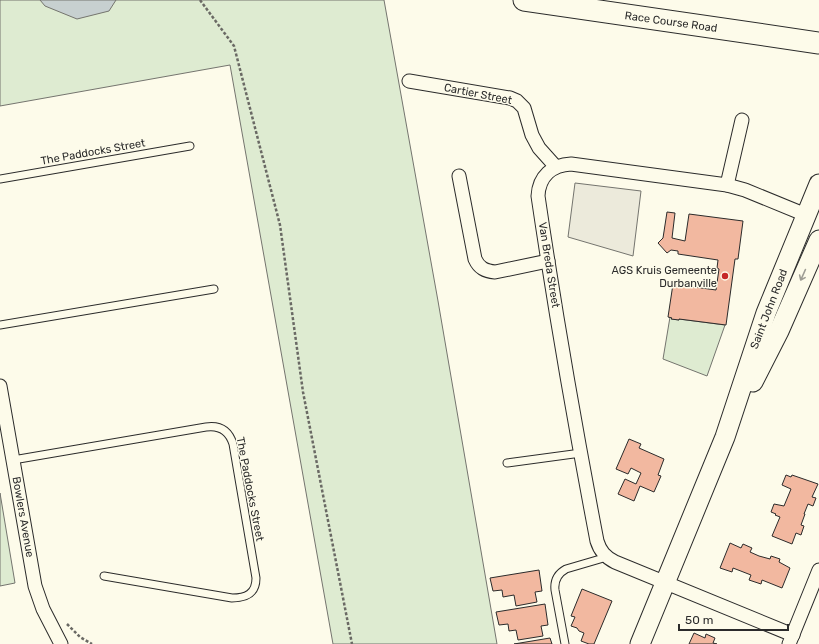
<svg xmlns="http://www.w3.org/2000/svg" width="819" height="644" font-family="Rubik,sans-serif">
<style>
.green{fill:#deebd1;stroke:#74746e}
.parking{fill:#eceadb;stroke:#74746e}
.water{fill:#c7d0d0;stroke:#74746e}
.building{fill:#f2b8a0;stroke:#2b2b2b}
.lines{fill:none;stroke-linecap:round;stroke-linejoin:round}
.lane-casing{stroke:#2b2b2b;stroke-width:9}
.street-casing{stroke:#2b2b2b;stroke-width:15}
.secondary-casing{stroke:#2b2b2b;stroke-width:21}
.primary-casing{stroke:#2b2b2b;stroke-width:23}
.path{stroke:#6a6964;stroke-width:2.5;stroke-dasharray:3 2;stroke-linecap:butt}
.lane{stroke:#fdfbea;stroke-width:7}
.street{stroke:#fdfbea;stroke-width:13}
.secondary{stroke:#fdfbea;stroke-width:19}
.primary{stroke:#fdfbea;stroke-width:21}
.oneway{stroke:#9e9d94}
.poi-dot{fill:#c62828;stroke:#fdfbea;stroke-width:1.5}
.labels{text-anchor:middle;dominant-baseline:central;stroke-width:3;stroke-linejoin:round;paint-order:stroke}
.street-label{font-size:11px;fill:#2b2b2b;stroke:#fdfbea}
.poi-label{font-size:11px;fill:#2b2b2b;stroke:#fdfbea;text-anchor:end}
</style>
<rect width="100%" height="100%" fill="#fdfbea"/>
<!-- green -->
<g class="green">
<polygon points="0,0 384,0 438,301 497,644 333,644 230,65 0,106"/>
<polygon points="670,317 672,318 672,319 679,320 679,319 725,325 707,376 663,359"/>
<polygon points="0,493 15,583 0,586"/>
</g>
<!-- parking -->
<polygon class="parking" points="575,183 641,191 633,256 568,237"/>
<!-- water -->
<polygon class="water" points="40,0 116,0 109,11 77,19 45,6"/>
<!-- building -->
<g class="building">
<polygon points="667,212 675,213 672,238 685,241 689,214 743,221 738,259 735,259 726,325 679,319 679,320 671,319 672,318 668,317 673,284 716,290 719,269 717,268 718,260 678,254 678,251 671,250 667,253 658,243 663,238"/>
<polygon points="629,439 641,444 639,448 664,459 658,475 661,476 654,492 640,486 634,501 618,494 625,479 636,484 641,473 631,468 628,474 616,469"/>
<polygon points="786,475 791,477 792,475 818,484 812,497 816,498 813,506 808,504 804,514 805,514 801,525 804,526 801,535 796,533 792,544 772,536 780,517 775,515 776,514 771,512 774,504 784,506 791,489 782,485"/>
<polygon points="730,543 741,548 743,544 752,548 750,552 759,556 770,559 771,556 780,559 779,562 790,568 782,588 762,580 761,584 749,580 751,575 733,568 732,572 720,568"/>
<polygon points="539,570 542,591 535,592 537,602 516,606 514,595 503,597 502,590 493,591 490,578"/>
<polygon points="582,589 612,601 594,644 589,644 581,641 584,633 579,631 577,628 571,626 575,617 571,616"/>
<polygon points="545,604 548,625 541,626 543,636 518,640 516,630 509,631 508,624 499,625 496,612"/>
<polygon points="694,633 705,638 706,634 715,638 713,643 717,644 689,644"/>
<polygon points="550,638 552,644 514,644"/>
</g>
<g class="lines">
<!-- lane casing -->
<g class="lane-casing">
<g id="lane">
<polyline points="0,179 190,146"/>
<polyline points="0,325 214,289"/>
<path d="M 13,460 L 206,427 C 220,425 229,431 233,444 L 256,578 C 256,594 246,598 232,598 L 104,576"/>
<polyline points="507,463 581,453"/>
<path d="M 565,644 L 555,590 C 554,581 557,574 566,569 L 607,557"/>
</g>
</g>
<!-- street casing -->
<g class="street-casing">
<g id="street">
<polyline points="409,81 510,98 517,101 524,108 532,135 539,148 556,167"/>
<path d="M 459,176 L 475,259 C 479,268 485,271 495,272 L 548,261"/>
<polyline points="727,185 742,120"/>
<polyline points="0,386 35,586 43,609 61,644"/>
<path d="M 793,635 L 615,562 C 605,557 600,551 597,541 C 575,426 555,311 538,196 C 539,176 552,165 571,164 L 727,185 L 745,190 L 806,215"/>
<polyline points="789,644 819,570"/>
</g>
</g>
<!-- secondary casing -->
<g class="secondary-casing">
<g id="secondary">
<polyline points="753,382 779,331 819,240"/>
<polyline points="640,644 725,437 766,313 819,184"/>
</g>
</g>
<!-- primary casing -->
<g class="primary-casing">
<polyline id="primary" points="524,0 819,43"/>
</g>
<!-- path -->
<g class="path">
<polyline points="200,0 234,46 280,225 303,392 352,644"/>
<polyline points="67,624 80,637 92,644"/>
</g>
<!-- lane -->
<use href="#lane" class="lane"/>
<!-- street -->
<use href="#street" class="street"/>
<!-- secondary -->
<use href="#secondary" class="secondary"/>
<!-- primary -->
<use href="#primary" class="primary"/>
</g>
<!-- one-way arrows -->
<defs><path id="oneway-shaft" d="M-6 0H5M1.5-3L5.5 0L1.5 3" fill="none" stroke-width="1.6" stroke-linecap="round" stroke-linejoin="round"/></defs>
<use class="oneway" href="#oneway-shaft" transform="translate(803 275) rotate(114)"/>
<!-- markers -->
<circle class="poi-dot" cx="725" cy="276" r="4"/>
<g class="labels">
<!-- street labels -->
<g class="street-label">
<text transform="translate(671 22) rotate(8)">Race Course Road</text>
<text transform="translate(478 94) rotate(11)">Cartier Street</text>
<text transform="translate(93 152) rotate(-10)">The Paddocks Street</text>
<text transform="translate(549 265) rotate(81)">Van Breda Street</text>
<text transform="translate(769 309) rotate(-69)">Saint John Road</text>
<text transform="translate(250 489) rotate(79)">The Paddocks Street</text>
<text transform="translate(23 517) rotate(80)">Bowlers Avenue</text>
</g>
<!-- poi labels -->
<g class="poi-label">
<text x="717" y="270">AGS Kruis Gemeente<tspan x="717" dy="13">Durbanville</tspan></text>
</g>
</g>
<!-- scale -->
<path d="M679 624v6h109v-6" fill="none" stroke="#2b2b2b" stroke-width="2"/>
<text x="685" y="624" font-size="12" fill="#2b2b2b" stroke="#fdfbea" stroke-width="3" paint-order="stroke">50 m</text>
</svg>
